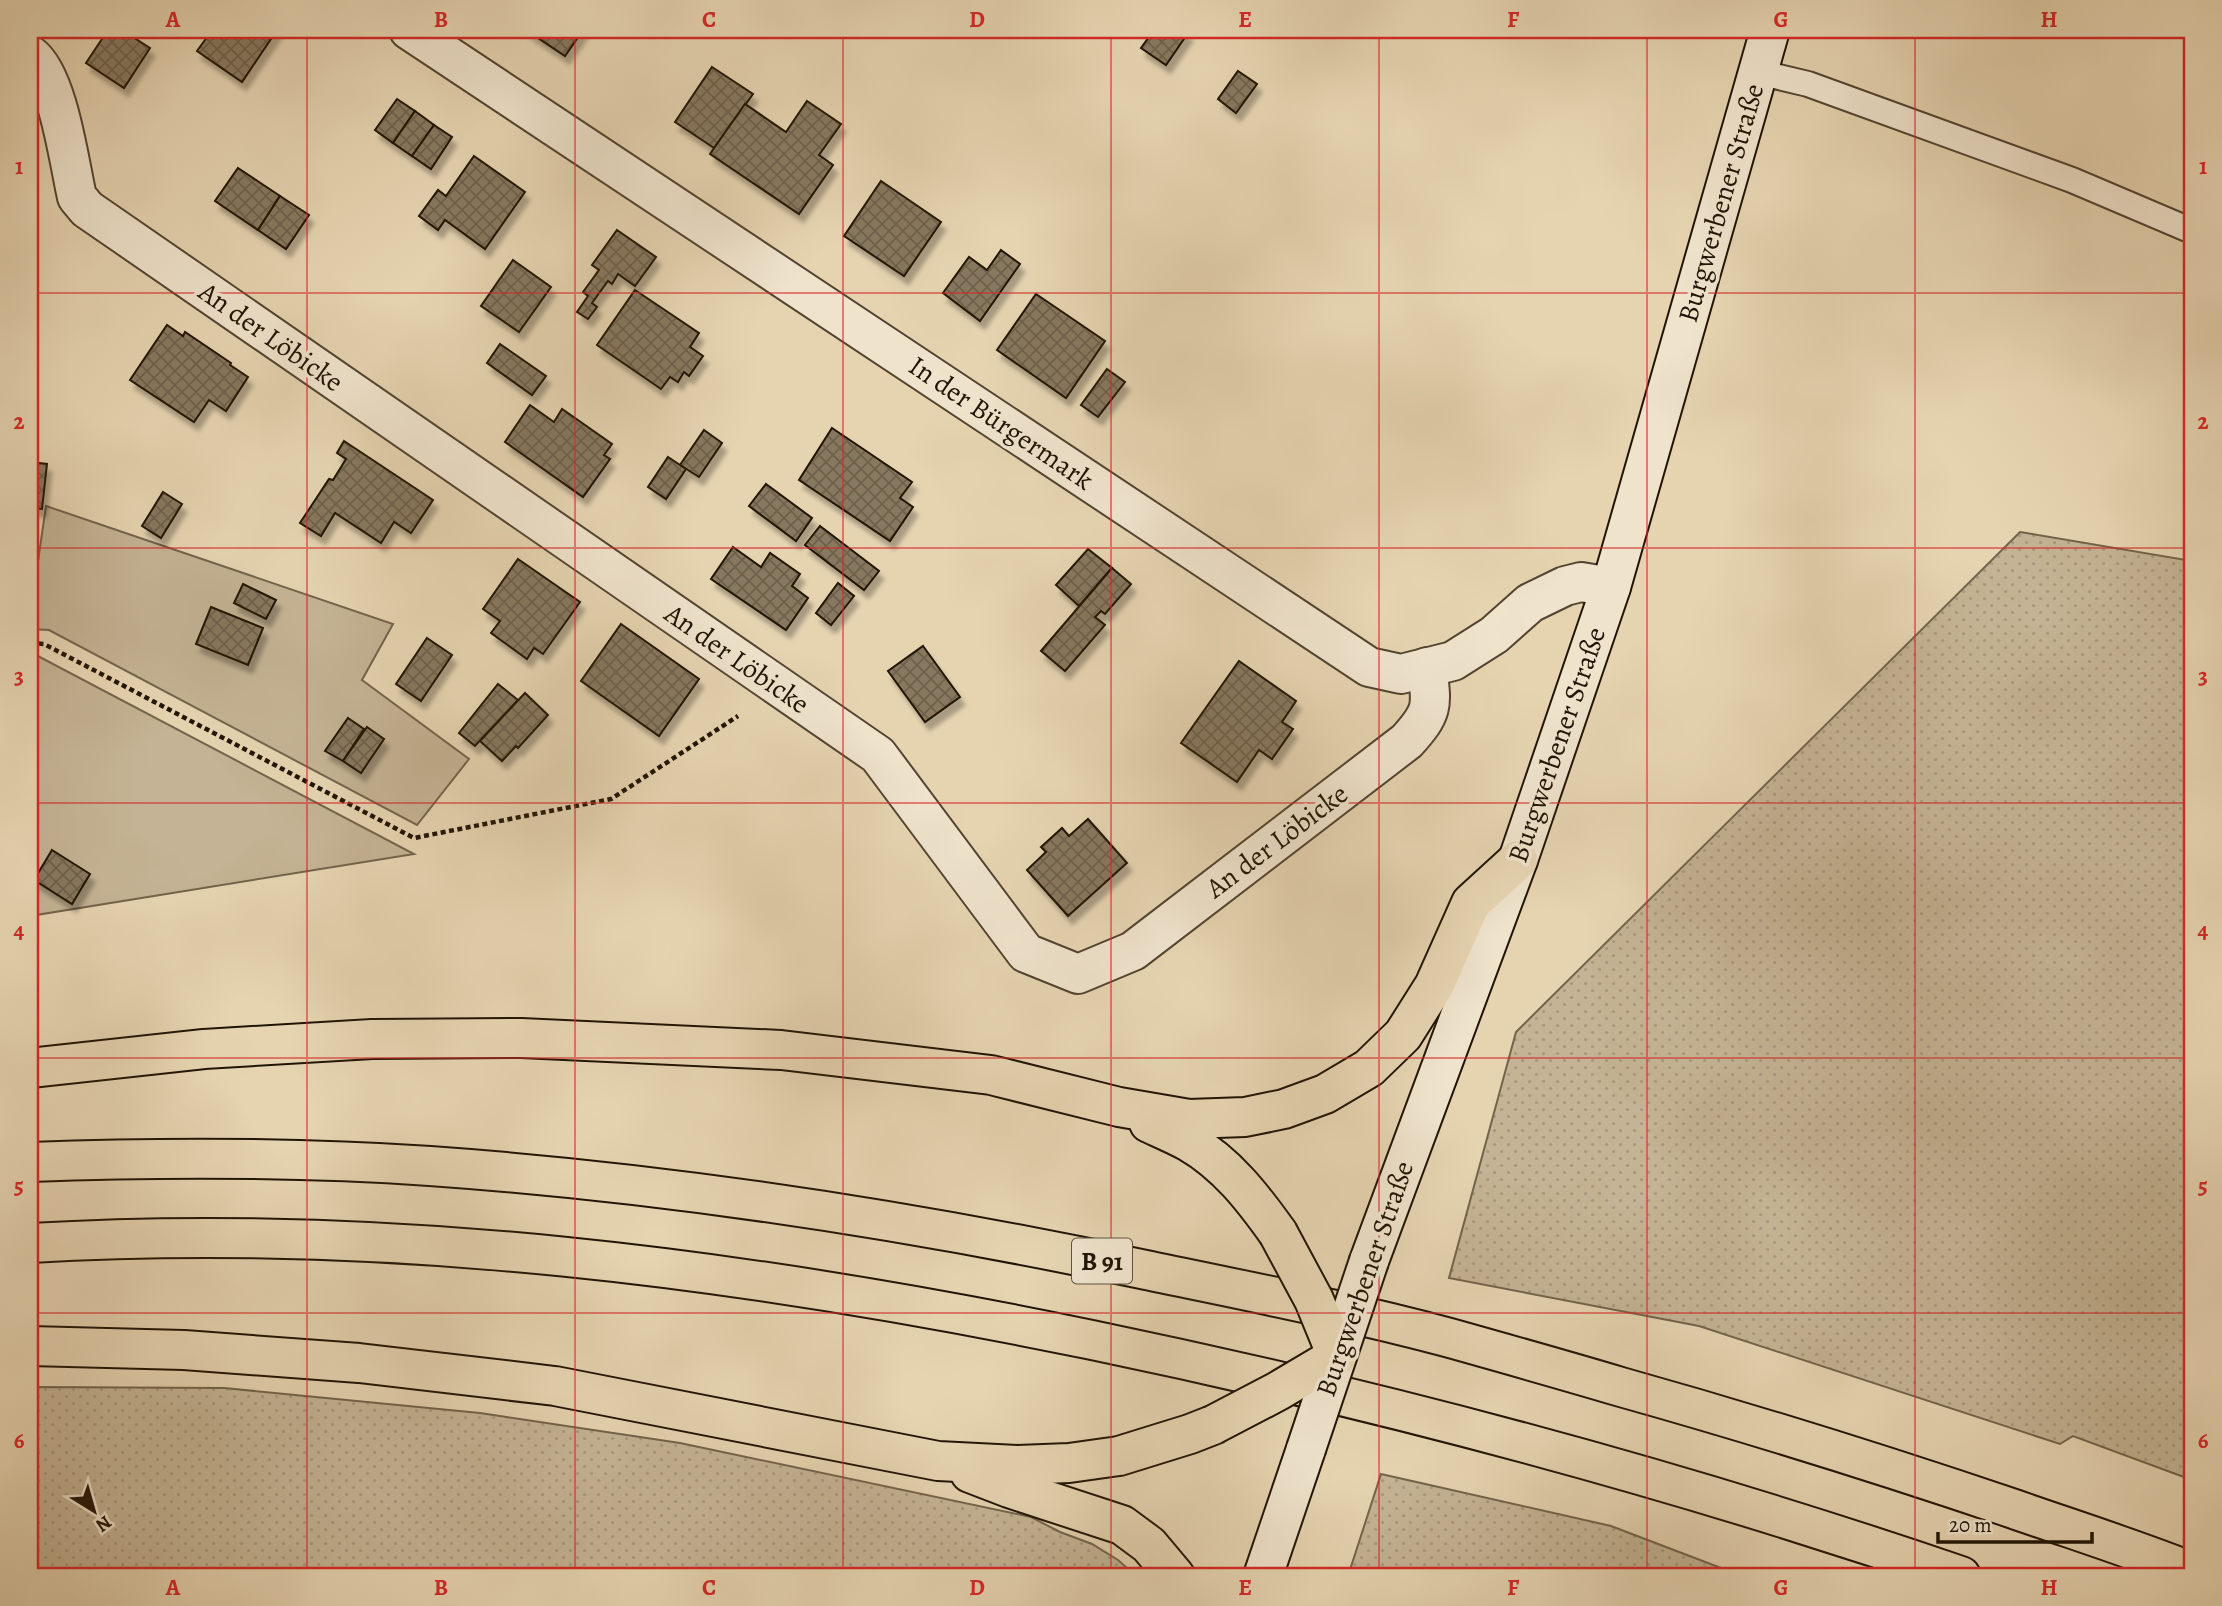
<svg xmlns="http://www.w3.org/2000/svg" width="2222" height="1606" font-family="Alegreya,serif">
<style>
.grass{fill:url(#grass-dots);stroke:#72644c;stroke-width:2}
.green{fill:#c4b394;stroke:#72644c;stroke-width:2}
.building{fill:url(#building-cross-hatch);stroke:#201405;stroke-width:2;filter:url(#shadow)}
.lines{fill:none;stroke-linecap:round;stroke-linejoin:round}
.lane-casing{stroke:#524430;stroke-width:28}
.street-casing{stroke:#524430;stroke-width:42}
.secondary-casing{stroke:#201405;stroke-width:42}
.highway-casing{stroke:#201405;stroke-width:42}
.path{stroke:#201405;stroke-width:4.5;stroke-dasharray:5 3.5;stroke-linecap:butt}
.lane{stroke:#efe3cc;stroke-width:24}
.street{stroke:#efe3cc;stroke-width:38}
.secondary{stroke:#efe3cc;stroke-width:38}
.highway{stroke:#e6d4b1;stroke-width:38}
.secondary-bridge-casing{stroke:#201405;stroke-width:42;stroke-linecap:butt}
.highway-bridge-casing{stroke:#201405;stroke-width:42;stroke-linecap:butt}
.secondary-bridge{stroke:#efe3cc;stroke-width:38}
.highway-bridge{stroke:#e6d4b1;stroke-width:38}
.grid{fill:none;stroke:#d62828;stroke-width:2;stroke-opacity:0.55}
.labels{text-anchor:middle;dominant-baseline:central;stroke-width:7;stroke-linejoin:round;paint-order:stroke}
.shield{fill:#efe3cc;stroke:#5e5241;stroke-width:2}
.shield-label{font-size:26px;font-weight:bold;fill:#201405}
.street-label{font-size:28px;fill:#201405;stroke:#efe3cc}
.neatline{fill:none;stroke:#d62828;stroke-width:2.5}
.grid-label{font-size:23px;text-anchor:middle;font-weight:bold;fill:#d62828}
</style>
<defs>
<pattern id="grass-dots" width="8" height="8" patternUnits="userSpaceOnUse" patternTransform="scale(1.75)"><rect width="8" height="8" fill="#c4b394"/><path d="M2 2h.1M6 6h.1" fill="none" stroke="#a8997e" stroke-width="1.8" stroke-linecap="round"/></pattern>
<pattern id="building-cross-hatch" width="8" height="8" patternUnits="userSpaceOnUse" patternTransform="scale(1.75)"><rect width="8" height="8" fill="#87785e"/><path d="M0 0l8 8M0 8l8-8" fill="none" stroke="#6e614c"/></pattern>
<filter id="shadow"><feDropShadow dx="4.5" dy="8" stdDeviation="2" flood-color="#0004"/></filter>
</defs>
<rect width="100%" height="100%" fill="#e6d4b1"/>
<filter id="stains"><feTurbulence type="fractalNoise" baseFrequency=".00286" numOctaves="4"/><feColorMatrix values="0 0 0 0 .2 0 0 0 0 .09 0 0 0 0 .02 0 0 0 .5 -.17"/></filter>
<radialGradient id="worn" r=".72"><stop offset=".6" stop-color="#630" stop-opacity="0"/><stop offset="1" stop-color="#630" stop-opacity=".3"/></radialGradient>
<!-- grass -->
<g class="grass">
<polygon points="2020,532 2192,561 2192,1480 2073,1436 2060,1444 1699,1326 1449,1278 1516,1032"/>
<polygon points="30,1387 224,1388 480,1413 680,1443 1031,1517 1060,1532 1092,1544 1118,1560 1136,1576 36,1576 30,1569"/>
<polygon points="1381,1474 1611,1526 1742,1576 1348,1576"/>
</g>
<!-- green -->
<g class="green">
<polygon points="46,506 393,624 362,680 469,759 417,825 49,630 30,629 30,603 32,603"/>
<polygon points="30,655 36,655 414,854 30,916"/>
</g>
<!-- building -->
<g class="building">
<polygon points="108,30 122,30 150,48 124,88 86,63"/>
<polygon points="205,30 277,30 242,82 197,51 210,33"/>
<polygon points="526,30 583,30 565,56"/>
<polygon points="1154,30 1183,30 1188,33 1166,65 1141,48"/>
<polygon points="712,67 753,94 714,148 675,122"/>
<polygon points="1238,71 1257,84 1236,113 1218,99"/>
<polygon points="397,99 415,111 393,143 375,130"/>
<polygon points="807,101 841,124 819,155 833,165 799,214 710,154 745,104 786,132"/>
<polygon points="415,111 434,125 412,156 393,143"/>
<polygon points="434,125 452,137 431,169 412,156"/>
<polygon points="474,156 525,192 485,249 445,220 438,230 419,216 438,190 446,196"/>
<polygon points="238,168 280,196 258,230 215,201"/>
<polygon points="881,181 941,222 904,276 844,236"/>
<polygon points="280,196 309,215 286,249 258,230"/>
<polygon points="617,230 656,257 635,286 618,274 612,284 608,281 592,303 597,307 588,319 577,312 588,296 583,292 599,270 592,265"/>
<polygon points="1001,250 1020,264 980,321 943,293 969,257 987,270"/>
<polygon points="513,260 551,287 519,332 481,306"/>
<polygon points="635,290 699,333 690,347 703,356 689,376 684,372 678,382 670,377 661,389 597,345"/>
<polygon points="1036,294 1105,341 1066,398 997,350"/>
<polygon points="167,325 183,336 185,332 231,363 230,365 248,377 226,411 209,400 194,422 130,380"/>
<polygon points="500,344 546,376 532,395 487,363"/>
<polygon points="1107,369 1125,382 1098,417 1081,405"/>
<polygon points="530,405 554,422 562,409 612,444 604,455 610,459 583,497 505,442"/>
<polygon points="832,428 912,482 900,498 913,507 890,541 799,480"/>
<polygon points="704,430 722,443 699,477 680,465"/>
<polygon points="344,441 433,500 411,533 394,522 381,543 335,513 321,536 300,523 329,479 333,480 346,459 337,453"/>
<polygon points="668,457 686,469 666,499 648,487"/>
<polygon points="30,462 47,464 42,509 30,508"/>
<polygon points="766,484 812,518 796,541 749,506"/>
<polygon points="163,492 182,504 161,538 142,526"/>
<polygon points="820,526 879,571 864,590 805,545"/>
<polygon points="733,547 761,567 770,553 800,574 792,586 808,598 786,630 711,579"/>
<polygon points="1088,549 1112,568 1079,606 1056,585"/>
<polygon points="518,559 580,602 543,654 534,648 527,659 491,633 500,621 483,609"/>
<polygon points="1112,568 1131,584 1105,614 1101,611 1095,617 1105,625 1065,671 1041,651"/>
<polygon points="838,583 854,596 831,625 816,613"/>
<polygon points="243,584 276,600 266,619 234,603"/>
<polygon points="211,607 263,628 248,665 196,644"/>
<polygon points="621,624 699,679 659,736 581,681"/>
<polygon points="427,638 452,655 421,701 396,684"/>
<polygon points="923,646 960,697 925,722 888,671"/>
<polygon points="1239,661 1296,701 1282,722 1293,729 1272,759 1259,750 1237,782 1181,743"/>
<polygon points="498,684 518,700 475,746 459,733"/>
<polygon points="525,693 548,715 518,748 516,746 502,761 480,741"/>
<polygon points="348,718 364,729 343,761 325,751"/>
<polygon points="367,727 384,739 361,773 343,761"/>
<polygon points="1088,819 1127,863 1068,916 1027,870 1046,852 1041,847 1062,828 1069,836"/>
<polygon points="52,850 90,874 72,904 34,880"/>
</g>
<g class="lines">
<!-- lane casing -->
<g class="lane-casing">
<polyline id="lane" points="1758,72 1808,84 2072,180 2192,231"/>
</g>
<!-- street casing -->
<g class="street-casing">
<g id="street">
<polyline points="409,30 1369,667 1401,674 1453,661 1494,635 1530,603 1565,586 1581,582 1611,587"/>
<path d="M 30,55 C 58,75 69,162 77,197 L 87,209 L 878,755 L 1026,953 L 1078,974 L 1133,951 L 1407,741 C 1434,711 1432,706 1427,667"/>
</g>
</g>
<!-- secondary casing -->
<g class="secondary-casing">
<g id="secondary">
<polyline points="1369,1261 1518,860 1611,587 1770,30"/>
<polyline points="1263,1576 1306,1449"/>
</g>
</g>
<!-- highway casing -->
<g class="highway-casing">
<g id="highway">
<polyline points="30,1068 204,1049 372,1039 521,1038 781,1050 991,1075 1119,1107 1189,1119 1245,1117 1284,1109 1325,1094 1369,1068 1403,1035 1434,986 1471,903 1518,860"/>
<path d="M 1149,1123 C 1162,1129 1176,1135 1189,1142 C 1227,1164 1253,1198 1278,1233"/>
<path d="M 30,1162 C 163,1157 297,1157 430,1166 C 671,1183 910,1220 1146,1270 C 1247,1291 1349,1311 1450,1338 C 1507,1354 1564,1370 1621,1387 C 1753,1424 1884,1465 2014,1509 C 2074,1530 2134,1549 2192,1572"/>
<path d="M 30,1243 C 386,1222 743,1268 1092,1340 C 1386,1401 1677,1479 1961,1576"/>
<polyline points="30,1346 184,1350 359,1363 555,1386 938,1461 1018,1465 1069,1463 1119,1456 1190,1434 1213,1425"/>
<polyline points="970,1473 1009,1488 1122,1525 1149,1545 1175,1576"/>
</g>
</g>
<!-- path -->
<polyline class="path" points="30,643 44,644 414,838 611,799 738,716"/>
<!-- lane -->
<use href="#lane" class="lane"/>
<!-- street -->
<use href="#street" class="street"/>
<!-- secondary -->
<use href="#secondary" class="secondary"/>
<!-- highway -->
<use href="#highway" class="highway"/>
<!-- secondary-bridge casing -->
<g class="secondary-bridge-casing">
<polyline id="secondary-bridge" points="1306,1449 1369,1261"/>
</g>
<!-- highway-bridge casing -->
<g class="highway-bridge-casing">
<polyline id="highway-bridge" points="1213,1425 1278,1391 1337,1356 1314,1300 1278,1233"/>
</g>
<!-- secondary-bridge -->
<use href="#secondary-bridge" class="secondary-bridge"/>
<!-- highway-bridge -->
<use href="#highway-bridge" class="highway-bridge"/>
</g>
<!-- grid -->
<path class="grid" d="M 307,30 L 307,1576M 575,30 L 575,1576M 843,30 L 843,1576M 1111,30 L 1111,1576M 1379,30 L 1379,1576M 1647,30 L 1647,1576M 1915,30 L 1915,1576M 30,293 L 2192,293M 30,548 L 2192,548M 30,803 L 2192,803M 30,1058 L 2192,1058M 30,1313 L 2192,1313"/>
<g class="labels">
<!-- shield labels -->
<rect class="shield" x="1072" y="1238.5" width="60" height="45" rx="5"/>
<g class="shield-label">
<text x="1102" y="1261">B 91</text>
</g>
<!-- street labels -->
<g class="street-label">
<text transform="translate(1721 203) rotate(-74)">Burgwerbener Straße</text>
<text transform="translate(271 337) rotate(35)">An der Löbicke</text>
<text transform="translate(1001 423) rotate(34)">In der Bürgermark</text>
<text transform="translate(737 659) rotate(35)">An der Löbicke</text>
<text transform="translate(1557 745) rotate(-71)">Burgwerbener Straße</text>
<text transform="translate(1277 841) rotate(-37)">An der Löbicke</text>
<text transform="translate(1365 1279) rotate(-71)">Burgwerbener Straße</text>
</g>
</g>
<!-- margin -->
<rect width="2222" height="1606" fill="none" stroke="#e6d4b1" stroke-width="77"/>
<!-- north arrow -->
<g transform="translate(94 1511) rotate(143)" stroke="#efe3cc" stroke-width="5" paint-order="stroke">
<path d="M0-5L12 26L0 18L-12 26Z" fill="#201405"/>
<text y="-10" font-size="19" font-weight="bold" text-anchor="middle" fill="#201405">N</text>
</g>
<!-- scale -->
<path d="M1938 1532v10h154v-10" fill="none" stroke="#201405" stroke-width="3.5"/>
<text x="1949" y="1532" font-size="21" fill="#201405" stroke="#efe3cc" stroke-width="5" paint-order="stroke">20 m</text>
<rect x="38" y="38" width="2146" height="1530" class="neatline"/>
<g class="grid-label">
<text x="173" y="27">A</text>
<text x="441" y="27">B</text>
<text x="709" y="27">C</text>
<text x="977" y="27">D</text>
<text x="1245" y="27">E</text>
<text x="1513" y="27">F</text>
<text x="1781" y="27">G</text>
<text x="2049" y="27">H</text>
<text x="19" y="174">1</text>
<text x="2203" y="174">1</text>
<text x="19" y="429">2</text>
<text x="2203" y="429">2</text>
<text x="19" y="684">3</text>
<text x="2203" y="684">3</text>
<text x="19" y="938">4</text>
<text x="2203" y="938">4</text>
<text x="19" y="1193">5</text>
<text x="2203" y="1193">5</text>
<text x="19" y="1448">6</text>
<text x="2203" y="1448">6</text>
<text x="173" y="1595">A</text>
<text x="441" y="1595">B</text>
<text x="709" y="1595">C</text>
<text x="977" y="1595">D</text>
<text x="1245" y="1595">E</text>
<text x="1513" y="1595">F</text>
<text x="1781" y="1595">G</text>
<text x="2049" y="1595">H</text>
</g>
<rect width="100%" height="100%" filter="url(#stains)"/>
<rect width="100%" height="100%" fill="url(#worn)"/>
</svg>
